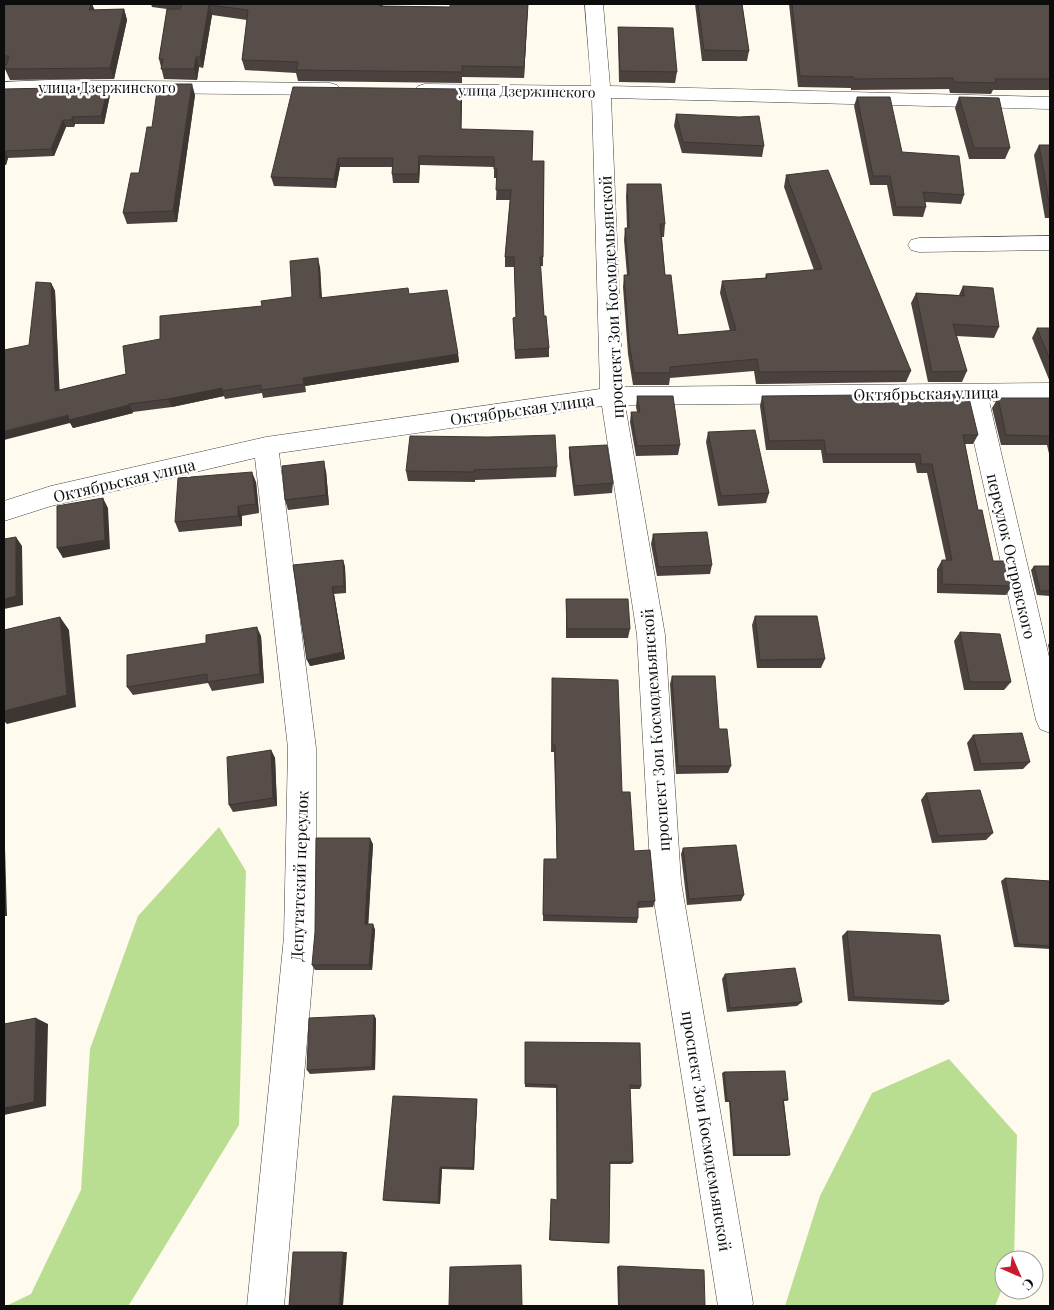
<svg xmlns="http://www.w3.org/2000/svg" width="1054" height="1310" font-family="'Playfair Display',serif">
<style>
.forest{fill:#b9de92}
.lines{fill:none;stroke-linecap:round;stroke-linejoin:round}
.minor-casing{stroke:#404040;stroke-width:1}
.minor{fill:#fff;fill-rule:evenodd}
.wall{fill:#4b423f}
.shaded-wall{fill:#3d3633}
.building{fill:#574d49;stroke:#3d3633}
.labels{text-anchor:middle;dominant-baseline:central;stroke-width:5;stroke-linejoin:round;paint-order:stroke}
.far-street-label{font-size:14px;fill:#0d0d0d;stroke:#fff}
.street-label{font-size:16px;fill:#0d0d0d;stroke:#fff}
</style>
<rect width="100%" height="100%" fill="#fffaee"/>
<!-- forest -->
<g class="forest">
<polygon points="219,827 246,871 239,1125 129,1305 130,1306 6,1306 31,1294 81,1190 90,1049 138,916"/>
<polygon points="949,1059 1017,1135 1014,1259 1004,1260 1004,1284 995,1306 785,1306 820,1196 872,1093"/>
</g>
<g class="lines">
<!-- minor casing -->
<g class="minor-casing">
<g id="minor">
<polygon points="585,4 603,4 610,86 1050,97 1050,109 611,98 623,387 1050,383 1050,401 989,401 1050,661 1050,733 1040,729 1036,720 965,402 625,405 665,635 681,882 753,1303 752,1306 718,1306 651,882 637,635 602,406 279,453 316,748 316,937 284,1306 247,1306 284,937 288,748 255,458 51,506 4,521 4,501 51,486 266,437 600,389 592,98 425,96 418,94 415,90 418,86 425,84 591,86"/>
<polygon points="49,80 330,83 337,85 340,89 337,93 330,95 49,92 4,94 4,82"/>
<polygon points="1050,236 1050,250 919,252 911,250 908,245 911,240 919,238"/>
</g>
</g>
<!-- minor -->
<use href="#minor" class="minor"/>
</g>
<!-- wall -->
<g class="wall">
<polygon points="4,4 92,4 94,10 124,9 127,20 114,79 10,80 5,69 6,66 4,66"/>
<polygon points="151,4 383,4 383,6 450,7 528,4 524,78 462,77 462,83 298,81 296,73 245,70 242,60 247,20 212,15 203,68 199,67 197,80 164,79 159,59 167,9 152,7"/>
<polygon points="695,4 742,4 749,51 747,61 702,61"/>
<polygon points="789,4 1050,4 1050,90 993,90 991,94 950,93 949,89 851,90 851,88 798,87"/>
<polygon points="618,27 677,72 675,83 619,82 618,38"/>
<polygon points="108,87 110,95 104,124 75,124 74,127 66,127 54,156 8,158 6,165 4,165 4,89"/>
<polygon points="195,95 177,222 127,224 123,213 139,173 152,127"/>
<polygon points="857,97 902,152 964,195 961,204 925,202 926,207 923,217 893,216 887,185 870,185 854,106"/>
<polygon points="959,97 1010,148 1005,159 969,159 955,108"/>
<polygon points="462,98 461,129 533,140 532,161 544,161 543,266 540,266 544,316 549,348 549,357 515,359 513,318 516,318 514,267 505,267 505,257 510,200 496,200 497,178 494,178 494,167 420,165 419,183 393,183 392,174 392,167 340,167 336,188 274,186 271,177"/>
<polygon points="676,114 764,146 762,157 682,153 674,126"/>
<polygon points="1039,145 1050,145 1050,218 1045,218 1034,155"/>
<polygon points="786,175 911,371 906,382 756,384 754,371 670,378 669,385 633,385 628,354 623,287 624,275 627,275 624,240 625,228 627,228 626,196 627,184 665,224 664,237 662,237 665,275 678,335 730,331 720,293 722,281 765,278 766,274 814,270 784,187"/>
<polygon points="320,267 322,298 409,294 458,354 459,362 305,386 306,392 263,398 262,393 225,399 224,396 172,407 133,412 133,413 73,428 29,345 51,283 55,291 59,390 126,374 160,339 292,297"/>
<polygon points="963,286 999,327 994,338 956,336 967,371 962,382 928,382 911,303 916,293 959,295"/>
<polygon points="1037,328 1050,328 1050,382 1032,338"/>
<polygon points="637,396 680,445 678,455 636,456 630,422 631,412 637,412 636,407"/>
<polygon points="762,396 978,435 973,444 965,444 978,510 993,561 1012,586 1006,595 937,593 937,569 942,560 946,560 927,473 917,473 915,463 823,463 821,450 766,450 760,406"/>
<polygon points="998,398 1050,398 1050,458 1047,445 1001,445 992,408"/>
<polygon points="708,432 769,493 766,503 718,506 706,442"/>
<polygon points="569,447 613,483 612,493 574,496 569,457"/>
<polygon points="557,467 556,477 475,480 475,482 408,481 406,471"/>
<polygon points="326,471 329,505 288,510 285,500"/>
<polygon points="256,482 259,513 242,516 242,526 179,532 175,522"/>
<polygon points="653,534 712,565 710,574 657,576 651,544"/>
<polygon points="343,560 345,567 346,593 334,594 345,659 310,666 293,565"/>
<polygon points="1034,566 1050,566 1050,596 1037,595 1031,570"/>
<polygon points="566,599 630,629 628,638 566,638"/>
<polygon points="755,616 825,659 821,668 757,668 752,625"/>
<polygon points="960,632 1011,682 1004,690 964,690 954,641"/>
<polygon points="261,636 264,683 212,691 208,683 133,695 127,687"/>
<polygon points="1050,642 1050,655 1048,645"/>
<polygon points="672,676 719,729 731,766 728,773 676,774 670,684"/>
<polygon points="552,687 622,792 634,851 655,901 653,907 638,908 638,918 637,923 543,921 544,859 557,859 554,752 551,752"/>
<polygon points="973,735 1030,762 1023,769 974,771 967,743"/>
<polygon points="271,750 275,758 277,806 233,812 229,805"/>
<polygon points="926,793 993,833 986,840 932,843 921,800"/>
<polygon points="373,844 368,924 373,924 375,930 372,970 315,970 312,965"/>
<polygon points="683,848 744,895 741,901 687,905 681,854"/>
<polygon points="1005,878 1050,881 1050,949 1014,947 1001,881"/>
<polygon points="847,931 949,1001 943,1005 848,1001 842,936"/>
<polygon points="725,974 802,1002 797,1006 727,1012 722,979"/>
<polygon points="374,1015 376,1019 375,1070 310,1074 307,1070"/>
<polygon points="525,1042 641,1086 640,1089 630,1089 633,1162 631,1164 610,1164 609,1243 607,1243 549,1240 551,1201 557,1200 556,1088 525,1087"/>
<polygon points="724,1072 788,1100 786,1101 784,1101 790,1155 787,1156 733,1156 729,1102 725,1102 722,1073"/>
<polygon points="477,1099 477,1102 474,1170 442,1169 440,1204 386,1201 383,1200"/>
<polygon points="619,1266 705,1306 618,1306 617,1267"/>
</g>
<!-- shaded-wall -->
<g class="shaded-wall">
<polygon points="91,4 92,4 96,13 89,10"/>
<polygon points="528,4 524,78 524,67"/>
<polygon points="209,5 212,15 203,68 200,57"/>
<polygon points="124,9 127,20 114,79 110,68"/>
<polygon points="196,57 199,67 197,80 194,69"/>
<polygon points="192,84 195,95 177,222 173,211"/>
<polygon points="108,87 110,95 104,124 101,116"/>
<polygon points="461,89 462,98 461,139"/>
<polygon points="72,117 75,124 74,127 72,120"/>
<polygon points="63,120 66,127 54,156 51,149"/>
<polygon points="5,151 8,158 6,165 4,160 4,155"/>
<polygon points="419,156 420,165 419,183 418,174"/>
<polygon points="338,158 340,167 336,188 334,179"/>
<polygon points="318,258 320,267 322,306 320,298"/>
<polygon points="51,283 55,291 60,399 55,391"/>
<polygon points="458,354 459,362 305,386 306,392 304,384 303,378"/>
<polygon points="222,388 224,396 172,407 168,399"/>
<polygon points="129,404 133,413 73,428 70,423 4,440 4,431 68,415"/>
<polygon points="324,461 326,471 329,505 326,495"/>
<polygon points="252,472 256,482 259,513 256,504"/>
<polygon points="103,498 108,508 110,549 63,558 57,548"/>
<polygon points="238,506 242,516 242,526 238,516"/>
<polygon points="16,537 22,546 23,605 4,609 4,599"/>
<polygon points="343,560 345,567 346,593 344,586"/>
<polygon points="332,587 334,594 345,659 310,666 307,660"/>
<polygon points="60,617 69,630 76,707 7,724 4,721 4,711"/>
<polygon points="257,627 261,636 264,683 260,674"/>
<polygon points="271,750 275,758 277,806 273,798"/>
<polygon points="370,838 373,844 368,930 365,924"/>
<polygon points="4,847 5,848 7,916 4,916"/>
<polygon points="373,924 375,930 372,970 369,965"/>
<polygon points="374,1015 376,1019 375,1070 372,1067"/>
<polygon points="36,1018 48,1024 46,1106 4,1115 4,1108"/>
<polygon points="477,1099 477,1102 474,1170 473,1168"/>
<polygon points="440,1167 442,1169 440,1204 438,1202"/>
<polygon points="343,1252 347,1252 343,1306 339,1306"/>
</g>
<!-- building -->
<g class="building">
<polygon points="4,4 91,4 89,10 124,9 110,68 5,69 9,56 4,56"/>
<polygon points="182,4 380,4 379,6 450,7 450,4 528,4 524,67 462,66 462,72 296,70 298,62 242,60 248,10 209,5 200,57 196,57 194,69 161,69 163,59 159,59 167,9 180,9"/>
<polygon points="698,4 742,4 749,51 704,50"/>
<polygon points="792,4 1050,4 1050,79 995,79 996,83 954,82 953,78 854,79 854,77 800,76"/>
<polygon points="618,27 673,28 677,72 620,71"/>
<polygon points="158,84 192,84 173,211 123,213 131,173 139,173 147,127 152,127"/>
<polygon points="108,87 101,116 72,117 72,120 63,120 51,149 5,151 4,155 4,89"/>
<polygon points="293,87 461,89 461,129 533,131 532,161 544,161 543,257 540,257 544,316 546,316 549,348 515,350 513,318 516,317 514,257 505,257 511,190 496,190 497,169 494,169 494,157 419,156 418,174 392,174 393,158 338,158 334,179 271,177"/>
<polygon points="857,97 890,97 902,152 959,156 964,195 923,192 926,207 896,207 890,176 873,176"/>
<polygon points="959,97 999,98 1010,148 974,148"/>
<polygon points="676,114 739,117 759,116 764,146 683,142"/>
<polygon points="1039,145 1050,145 1050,207"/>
<polygon points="828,170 911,371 759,372 757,359 670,367 670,373 634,373 629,342 624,275 629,275 625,228 629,228 627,184 661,184 665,224 660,224 665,275 671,275 678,335 736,330 722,281 767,278 766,274 822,269 786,175"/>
<polygon points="318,258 320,298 408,288 409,294 447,290 458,354 303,378 304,384 261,390 261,385 222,391 222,388 168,399 129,404 129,405 69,420 68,415 4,431 4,350 29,345 36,282 51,283 55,391 126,374 123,346 160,339 160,316 262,306 261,301 292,297 290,261"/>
<polygon points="963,286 993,288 999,327 953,324 967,371 932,372 916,293 964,296"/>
<polygon points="1037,328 1050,328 1050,360"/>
<polygon points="968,394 978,435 963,435 978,510 982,510 993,561 1006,561 1012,586 942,584 942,560 952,560 932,464 921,464 920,454 826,454 824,440 769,441 762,396"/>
<polygon points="637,396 673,396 680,445 637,446 631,412 640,412"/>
<polygon points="998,398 1050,398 1050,436 1006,435"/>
<polygon points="755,430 769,493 721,496 708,432"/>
<polygon points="555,435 557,467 474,470 474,472 406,471 410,436 488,437"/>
<polygon points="607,445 613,483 575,486 569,447"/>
<polygon points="324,461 326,495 285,500 282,466"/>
<polygon points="252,472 256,504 238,506 238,516 175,522 178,478"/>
<polygon points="103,498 105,540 57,548 57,506"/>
<polygon points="707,532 712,565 658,567 653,534"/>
<polygon points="16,537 16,596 4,599 4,539"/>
<polygon points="343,560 344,586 332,587 343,652 307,660 293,565"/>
<polygon points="1034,566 1050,566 1050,591 1040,591"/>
<polygon points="566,599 628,599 630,629 567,629"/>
<polygon points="755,616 817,616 825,659 760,660"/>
<polygon points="60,617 67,695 4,711 4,630"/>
<polygon points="257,627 260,674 207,682 207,674 127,687 127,655 206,643 206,635"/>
<polygon points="960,632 1000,634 1011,682 970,682"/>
<polygon points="672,676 715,676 719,729 727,729 731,766 678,766"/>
<polygon points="552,678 618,680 622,792 630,792 634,851 650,850 655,901 638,902 638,918 543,915 544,859 557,859 555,745 552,745"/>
<polygon points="1022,733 1030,762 981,764 973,735"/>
<polygon points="271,750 273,798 229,805 227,757"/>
<polygon points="980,790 993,833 938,836 926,793"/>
<polygon points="316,838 370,838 365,924 373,924 369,965 312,965 315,932"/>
<polygon points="736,845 744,895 689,899 683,848"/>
<polygon points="1005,878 1050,881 1050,946 1018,944"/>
<polygon points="847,931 940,935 949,1001 854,997"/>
<polygon points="795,968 802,1002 730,1008 725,974"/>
<polygon points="374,1015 372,1067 307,1070 309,1018"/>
<polygon points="36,1018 34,1102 4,1108 4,1024"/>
<polygon points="525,1042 640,1043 641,1086 630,1085 633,1162 610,1162 609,1243 550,1240 551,1199 557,1200 557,1085 525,1084"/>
<polygon points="785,1071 788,1100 783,1100 790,1155 735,1155 730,1101 727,1101 724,1072"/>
<polygon points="393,1096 477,1099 473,1168 440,1167 438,1202 383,1200"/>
<polygon points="293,1252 343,1252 339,1306 289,1306"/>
<polygon points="521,1265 522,1306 449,1306 450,1267"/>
<polygon points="619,1266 704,1270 705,1306 619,1306"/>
</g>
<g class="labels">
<!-- far-street labels -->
<g class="far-street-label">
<text x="107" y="87">улица Дзержинского</text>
<text transform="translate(527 91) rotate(1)">улица Дзержинского</text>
</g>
<!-- street labels -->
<g class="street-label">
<text transform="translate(611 297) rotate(-93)">проспект Зои Космодемьянской</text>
<text transform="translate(926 393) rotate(-1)">Октябрьская улица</text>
<text transform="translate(522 409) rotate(-8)">Октябрьская улица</text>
<text transform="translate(124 480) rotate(-13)">Октябрьская улица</text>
<text transform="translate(1012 556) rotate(77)">переулок Островского</text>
<text transform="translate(655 730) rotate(-94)">проспект Зои Космодемьянской</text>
<text transform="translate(299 876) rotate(-88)">Депутатский переулок</text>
<text transform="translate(707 1131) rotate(81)">проспект Зои Космодемьянской</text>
</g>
</g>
<!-- border -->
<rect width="1054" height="1310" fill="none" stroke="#0d0d0d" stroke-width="10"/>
<!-- north arrow -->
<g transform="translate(1019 1275) rotate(135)"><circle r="24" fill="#ffffff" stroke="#9e9e9e"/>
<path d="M0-4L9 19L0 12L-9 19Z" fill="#c71c2e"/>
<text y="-8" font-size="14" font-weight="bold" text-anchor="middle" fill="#0d0d0d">С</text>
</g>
</svg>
